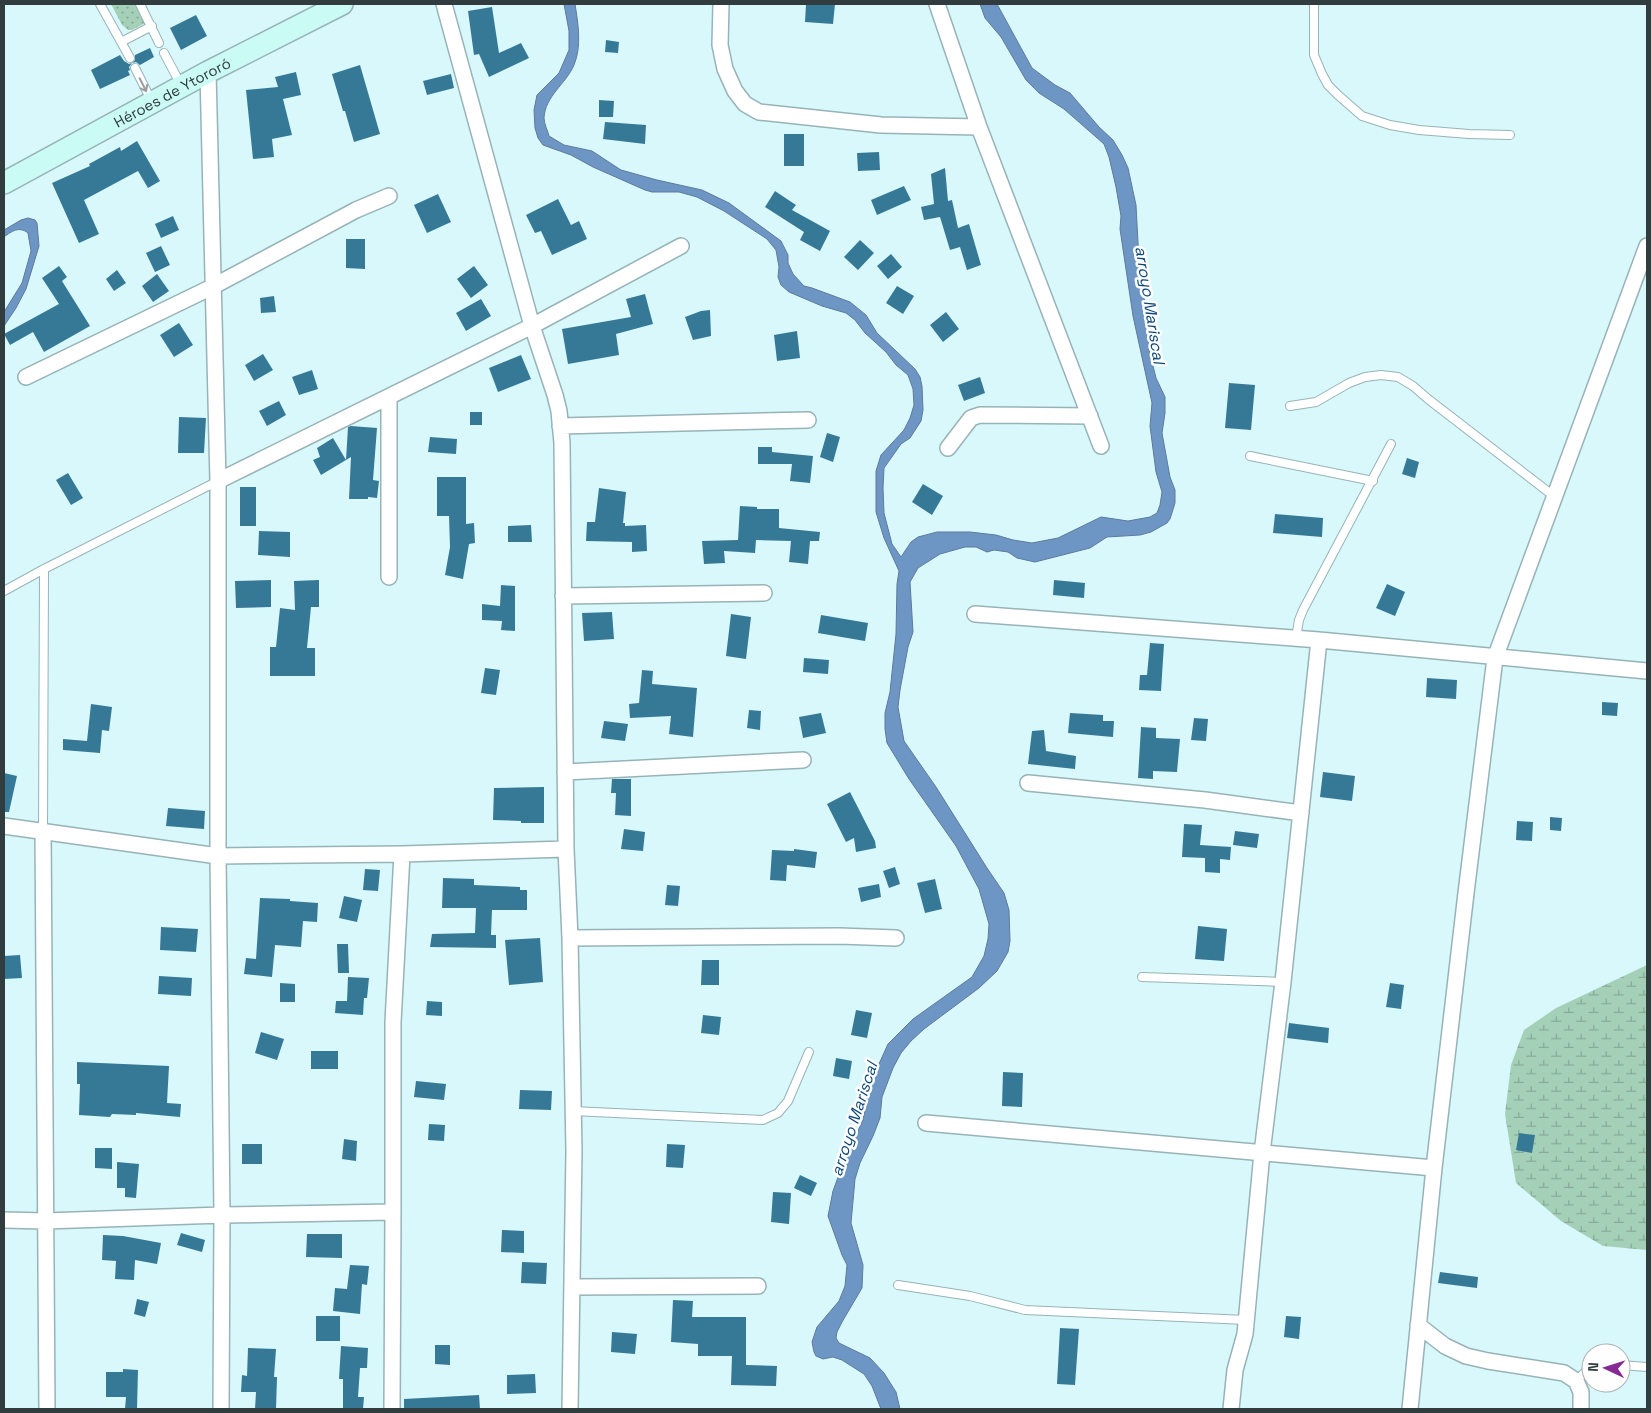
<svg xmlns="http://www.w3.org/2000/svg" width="1651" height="1413" font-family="'Space Grotesk',sans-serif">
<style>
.grass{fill:url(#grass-dots)}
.wetland{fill:url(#wetland-marsh)}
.water{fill:#6e96c4;stroke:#5c7b9c}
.building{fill:#367996}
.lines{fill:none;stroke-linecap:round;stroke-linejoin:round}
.lane-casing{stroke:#97b3b7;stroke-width:10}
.street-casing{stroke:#97b3b7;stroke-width:18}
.secondary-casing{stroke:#97b3b7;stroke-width:24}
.lane{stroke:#fff;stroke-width:8}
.street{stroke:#fff;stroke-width:15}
.secondary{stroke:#cafbf5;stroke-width:21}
.oneway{stroke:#989e9e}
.labels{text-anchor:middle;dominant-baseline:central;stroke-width:5;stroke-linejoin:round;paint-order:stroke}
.street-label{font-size:15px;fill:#313c3e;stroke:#fefefe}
.water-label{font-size:16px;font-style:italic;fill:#08457d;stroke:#fefefe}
</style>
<defs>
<pattern id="grass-dots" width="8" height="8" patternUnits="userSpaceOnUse" patternTransform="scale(1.25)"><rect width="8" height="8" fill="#a5d0b8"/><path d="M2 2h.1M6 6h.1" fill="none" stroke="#87aa97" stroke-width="1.8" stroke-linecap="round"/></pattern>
<pattern id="wetland-marsh" width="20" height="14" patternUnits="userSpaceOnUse" patternTransform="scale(1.25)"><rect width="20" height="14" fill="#a5d0b8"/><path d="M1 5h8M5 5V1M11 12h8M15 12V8" fill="none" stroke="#87aa97"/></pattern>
</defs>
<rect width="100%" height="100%" fill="#d9f8fc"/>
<path class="grass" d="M111 4H143L147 22 132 30H128L122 25Z"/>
<path class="wetland" d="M1647 965V1250L1603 1246 1561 1221 1516 1183 1505 1114 1511 1065 1524 1030 1556 1008Z"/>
<path class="water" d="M564 4H575C578 23 582 46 574 65 566 84 545 96 544 118 544 124 548 131 549 136L564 145 592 151 621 170 657 180 702 190 729 203 781 241 788 255V263L793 274 804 286 812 288 850 302 866 315 877 333 915 369 920 377 922 386 923 410 921 421 910 438 901 444 884 468 883 488 884 513 892 544 901 557 911 542 918 537 937 532H970L996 535 1013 540 1032 543 1058 538 1101 517 1128 521 1150 517 1157 513 1160 505 1162 492 1156 472 1150 426 1152 403 1133 316 1120 229 1121 216 1116 187 1109 157 1104 144 1064 109 1039 93 1026 80 1001 37 985 18 980 4H997L1032 68 1055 85 1070 93 1099 127 1113 140 1122 155 1128 168 1136 205 1140 280 1148 315 1149 350 1156 378 1165 397V413L1162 433 1170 477 1175 490V503L1170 519 1167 523 1151 532 1140 535 1107 537 1090 548 1035 562 1017 558 1008 552 994 550 987 552 976 547H965L940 554 918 568 910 582 913 632 908 647 900 690 898 707 904 741 936 787 987 868 1004 893 1009 910 1010 941 1008 952 997 971 979 988 924 1029 911 1041 901 1053 893 1068 882 1097 880 1118 873 1136 860 1163 855 1179 851 1223 863 1265 862 1288 842 1322 837 1332 836 1338 839 1343 870 1358 884 1373 896 1392 900 1409H881L872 1386 864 1374 842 1360 833 1357 823 1359 816 1356 814 1352 812 1342 817 1327 839 1301 845 1286 847 1265 842 1255 828 1216 833 1191 844 1161 863 1120 869 1086 888 1044 913 1019 972 977 984 956 988 939 989 924 979 889 956 846 909 779 887 743 885 729V713L890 692 896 634 897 584 899 571 884 538 876 512V471L881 455 904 430 910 418 914 405 913 389 908 375 896 365 886 352 865 333 855 320 846 313 822 306 789 292 781 285 778 277 779 267 776 250 767 239 724 211 697 197 679 192H652L645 190 593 167 571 155 543 145 538 138 535 128 534 110 537 95 559 73 569 50V31Z
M28 218 35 220 37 223 39 246 26 289 16 308 4 326V312L22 283 31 251 28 233C19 226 12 231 4 237V230L21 220Z"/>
<path class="building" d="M806 4H835L833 24 805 22Z
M492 7 499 53 521 43 529 58 489 77 479 54 474 55 468 11Z
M196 15 207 36 181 50 170 28Z
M606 40 619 42 618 53 605 52Z
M150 48 154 57 140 65 136 62 132 63 129 67 130 70 128 71 130 75 100 89 91 70 120 55 124 61 129 64 132 63 135 60V55Z
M360 65 380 134 354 142 345 111H343L332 74Z
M296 72 301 95 283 99 292 135 272 139 274 157 253 159 246 90 278 87 275 77Z
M451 74 454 88 427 95 423 81Z
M599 100 614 101 613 117H599Z
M605 122 646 125 645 144 603 139Z
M784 134H804V166H784Z
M137 141 160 181 148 188 138 171 84 200 99 234 79 243 52 183 90 166 89 164 120 147 121 151Z
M879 152 880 170 858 171 857 153Z
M945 168 948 201 952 200 958 228 969 224 981 265 967 270 960 247 950 250 940 217 924 220 921 207 934 204 931 174Z
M904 186 911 200 877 215 871 200Z
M775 191 796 205 792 210 830 231 820 251 800 240 804 232 765 207Z
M438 194 451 222 427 233 414 205Z
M558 199 571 225 579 221 587 239 552 255 541 231 535 233 526 215Z
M173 216 179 230 161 238 155 224Z
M346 239H365V269L346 268Z
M860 240 874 253 858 270 844 257Z
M161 246 170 265 155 272 146 253Z
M891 254 902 267 888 279 877 266Z
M59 266 67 277 62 281 90 326 44 352 33 332 10 345 4 334 59 304 42 278Z
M474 266 488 285 471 298 457 279Z
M117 270 126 283 114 291 106 279Z
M157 274 169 291 153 302 142 286Z
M897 286 914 296 903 314 886 303Z
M645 294 653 324 616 334 619 355 568 364 562 329 631 317 626 299Z
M274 296 276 312 261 313 260 298Z
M481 299 491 316 466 331 456 313Z
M710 310 711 336 693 340 685 317 701 311Z
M946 312 959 329 943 342 930 325Z
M179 323 193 345 174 357 160 335Z
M797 331 800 358 777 361 774 335Z
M263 354 273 370 254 381 245 365Z
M521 355 531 379 498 392 489 368Z
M312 370 318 389 299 395 292 377Z
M980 377 985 393 964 401 958 385Z
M1229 383 1255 385 1251 430 1225 428Z
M279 401 286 415 267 426 259 411Z
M470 412H482V425H470Z
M179 417 206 418 204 453H178Z
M351 426 377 428 373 480 379 481 377 498 368 497V499H349L351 457 346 460 348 427Z
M827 433 840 437 833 462 820 457Z
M430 437 457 439 456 454 428 452Z
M333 438 346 460 321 475 313 460 320 457 317 448Z
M758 447H772V452L813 456 810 483 790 481 792 464H758Z
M1407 458 1419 462 1415 478 1402 474Z
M68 473 83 498 71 505 56 480Z
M437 477H466V524L474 523 475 543 469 544 463 579 445 575 450 547 449 516H437Z
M923 484 943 496 932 515 912 502Z
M240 487H256V526H240Z
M599 488 626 492 623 523H625V526L646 525 647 551 632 552V542L586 541 587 522H595Z
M740 506 757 507V509H779V528L820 532 819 541H810L808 564 789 562 791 541 756 540 755 553 724 551 725 563 704 564 702 541 738 540Z
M1275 514 1323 518 1322 537 1273 533Z
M531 525 532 542H508V526Z
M259 531 290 532V557L258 555Z
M271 580V607L236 608 235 581Z
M319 580V607H311L307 648H315V676H270V647H276L280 608 295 610 294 581Z
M1054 580 1085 583 1084 598 1053 595Z
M1387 584 1405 592 1395 616 1376 608Z
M501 585 515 586V631L501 630 502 621 482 620V604L500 606Z
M612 612 614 639 584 641 582 613Z
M731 614 751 617 746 659 726 656Z
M821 615 868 623 865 641 818 633Z
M1150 643 1164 644 1161 691 1139 690 1140 675H1147Z
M804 658 829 660 828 674 803 672Z
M485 668 500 670 496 695 481 693Z
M642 670 653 671 652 684 697 688 693 737 669 734 671 716 630 718 629 704 639 703Z
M1427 678 1457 680 1456 699 1426 697Z
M1602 702 1618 703 1617 716 1602 715Z
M91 704 112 707 109 731 102 730 100 753 63 750V739L87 741Z
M749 710 761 711 760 730 747 728Z
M821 713 826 733 803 738 799 717Z
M1070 713 1103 715V721H1114L1113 737 1068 733Z
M1194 718 1208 719 1206 741 1191 740Z
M604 721 628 724 625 741 601 738Z
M1141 727 1156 728V738L1180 739 1177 772 1153 771V779L1138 778Z
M1044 730 1046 751 1076 756 1075 769 1028 764 1032 731Z
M1323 772 1355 776 1352 801 1320 797Z
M4 773 17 776 9 812H4Z
M612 779H631V816L615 815 616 793H611Z
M544 787V823H521V821L493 820 494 788Z
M850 792 875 841 876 848 856 852 854 838 846 842 827 804Z
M168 808 205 811 204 829 166 826Z
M1550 817 1562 818 1561 831 1550 830Z
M1517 821 1533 822 1532 841 1516 840Z
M1184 824 1202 825 1200 845 1231 847 1230 860 1220 859V873L1205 872V858L1182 857Z
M624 829 645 832 643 851 621 849Z
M1235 831 1259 834 1257 848 1233 845Z
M794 849 817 852 815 868 787 865 786 881 770 880 772 850 794 851Z
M895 867 900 884 889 888 883 871Z
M365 869 380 870 378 891 363 890Z
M443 878 474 879V885L520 887V890H527V910H492L491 935H496V948L430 947 432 934 475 933 476 908H442Z
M935 879 942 909 925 913 917 883Z
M879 884 881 897 861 902 858 888Z
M667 885 680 886 678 906 665 905Z
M344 896 362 900 357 922 339 918Z
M260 898 290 899V901L318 903 317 922 303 921 301 947 275 945 272 977 244 974 246 958 256 959Z
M1198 926 1227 929 1224 961 1195 959Z
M161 927 198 929 196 952 160 950Z
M540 938 543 982 509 985 505 940Z
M337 944H348L349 973H338Z
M20 955 22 978 4 979V956Z
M702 960H719V985H701Z
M159 976 192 978 191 996 158 994Z
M348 977 369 978 367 998H364L363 1015 335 1013 336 1001H347Z
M280 983 295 984V1002H280Z
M1390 983 1404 985 1401 1009 1386 1007Z
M427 1001 442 1002V1016L426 1015Z
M856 1010 872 1013 867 1038 851 1035Z
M703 1015 721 1017 719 1035 701 1033Z
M1289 1023 1329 1028 1328 1043 1287 1038Z
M261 1032 284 1039 277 1060 255 1053Z
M311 1051H338V1069H311Z
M836 1058 852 1061 849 1079 833 1076Z
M77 1062 169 1066 167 1103 181 1104 180 1117 136 1113V1115L112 1114 110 1117 79 1115 80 1084H77Z
M1003 1072 1023 1073 1022 1107 1002 1106Z
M416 1081 446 1084 444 1100 414 1097Z
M520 1090 552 1091 551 1110 519 1109Z
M429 1124 445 1125 444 1141 428 1140Z
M1519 1133 1535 1135 1532 1153 1516 1150Z
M344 1139 357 1141 356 1161 342 1159Z
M242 1144H262V1164H242Z
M667 1144 685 1145 683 1168 666 1167Z
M95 1148H112V1169L95 1168Z
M117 1162 139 1164 136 1198 125 1197V1188H117Z
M800 1175 817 1183 811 1196 794 1188Z
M773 1192 791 1193 789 1224 771 1222Z
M502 1230 524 1231V1253L501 1252Z
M181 1233 205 1240 202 1252 177 1245Z
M307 1234H342V1258L306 1257Z
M103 1235 123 1236 161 1243 157 1264 135 1260 134 1280 115 1279 116 1261 102 1260Z
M522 1262 547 1263 546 1284 521 1283Z
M350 1265 369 1266 367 1285 362 1284 360 1314 333 1311 335 1288 347 1289Z
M1440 1272 1478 1277 1477 1288 1438 1283Z
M137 1299 149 1302 145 1317 134 1314Z
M673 1300 693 1301 692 1317H746V1365L777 1366 776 1386 731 1385 732 1356H698V1344L671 1342Z
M316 1316H340V1341H316Z
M1286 1316 1301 1317 1299 1339 1284 1337Z
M1060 1328 1079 1329 1075 1385 1057 1384Z
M612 1332 637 1334 635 1354 611 1352Z
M435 1345H450V1365L435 1364Z
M341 1346 368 1348 367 1368H360L358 1397H364L363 1409H343V1379H339Z
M248 1348 276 1349 274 1377H277L276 1409H255L256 1392H241L242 1375 247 1376Z
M123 1369 138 1370 137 1409H125L126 1397H106V1372H123Z
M535 1374 536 1393 507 1394V1375Z
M479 1395 480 1409H404V1399Z"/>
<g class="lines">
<g class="lane-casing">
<path id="lane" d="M100 4 130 58
M140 4 159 43
M1314 4V55L1322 74 1328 85 1338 95 1362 116 1390 125 1419 130 1469 134 1510 135
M121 42 152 26
M164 53 181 85
M135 68 152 102
M1290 406 1316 402 1349 383 1365 377 1381 375 1398 377 1413 386 1428 399 1555 497
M1250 456 1373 481
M4 591 44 569 218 481
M1296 638 1299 620 1303 610 1391 444
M43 831 44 569
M1142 977 1283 982
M573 1111 763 1120 778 1113 788 1101 809 1052
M898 1285 970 1296 1025 1310 1246 1320
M1621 1365 1647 1367
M1576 1381 1591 1366"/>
</g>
<g class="street-casing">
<path id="street" d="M444 4 532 326 555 395 559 411 562 443 566 849 570 938 574 1151 570 1409
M721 4 720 45 725 69 735 91 745 104 759 112 881 125 979 127
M937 4 979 127 1101 446
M208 72 218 481V856L222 1215 221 1409
M26 377 212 287 356 210 389 196
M560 426 808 420
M948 448 971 418 980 415 1090 416
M218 481 532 326 681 246
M389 577V397
M563 596 764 593
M975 614 1319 640 1647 671
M565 772 803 760
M1028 783 1205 800 1301 813
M4 826 218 856 402 854 566 849
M43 831 47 1409
M570 938 839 936 896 938
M926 1123 1434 1168
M393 1212V1022L402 854
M4 1220 45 1221 222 1215 393 1212 392 1409
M573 1287 758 1286
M1418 1325 1445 1346 1466 1356 1488 1361 1564 1373 1576 1381 1581 1392V1409
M1231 1409 1235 1370 1245 1334 1262 1153 1283 982 1319 640
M1410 1409 1434 1168 1466 893 1495 658 1647 246"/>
</g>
<g class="secondary-casing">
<g id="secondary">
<path id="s1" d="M4 183 208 72 342 4"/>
</g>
</g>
<use href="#lane" class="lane"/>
<use href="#street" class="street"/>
<use href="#secondary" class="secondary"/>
</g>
<defs><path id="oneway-shaft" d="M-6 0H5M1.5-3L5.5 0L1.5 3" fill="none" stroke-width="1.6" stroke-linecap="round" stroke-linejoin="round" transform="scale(1.25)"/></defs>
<use class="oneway" href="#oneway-shaft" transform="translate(143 85) rotate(63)"/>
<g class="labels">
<g class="street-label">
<text stroke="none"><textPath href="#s1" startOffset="191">Héroes de Ytororó</textPath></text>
</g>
<g class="water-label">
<text transform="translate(1150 305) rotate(81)">arroyo Mariscal</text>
<text transform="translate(854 1119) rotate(-72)">arroyo Mariscal</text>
</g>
</g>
<rect width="1651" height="1413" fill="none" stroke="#313c3e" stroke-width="10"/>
<g transform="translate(1606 1368) rotate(274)"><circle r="24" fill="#fefefe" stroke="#acb0b1"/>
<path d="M0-4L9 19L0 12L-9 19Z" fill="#852994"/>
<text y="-8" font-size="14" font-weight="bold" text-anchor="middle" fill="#313c3e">N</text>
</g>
</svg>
